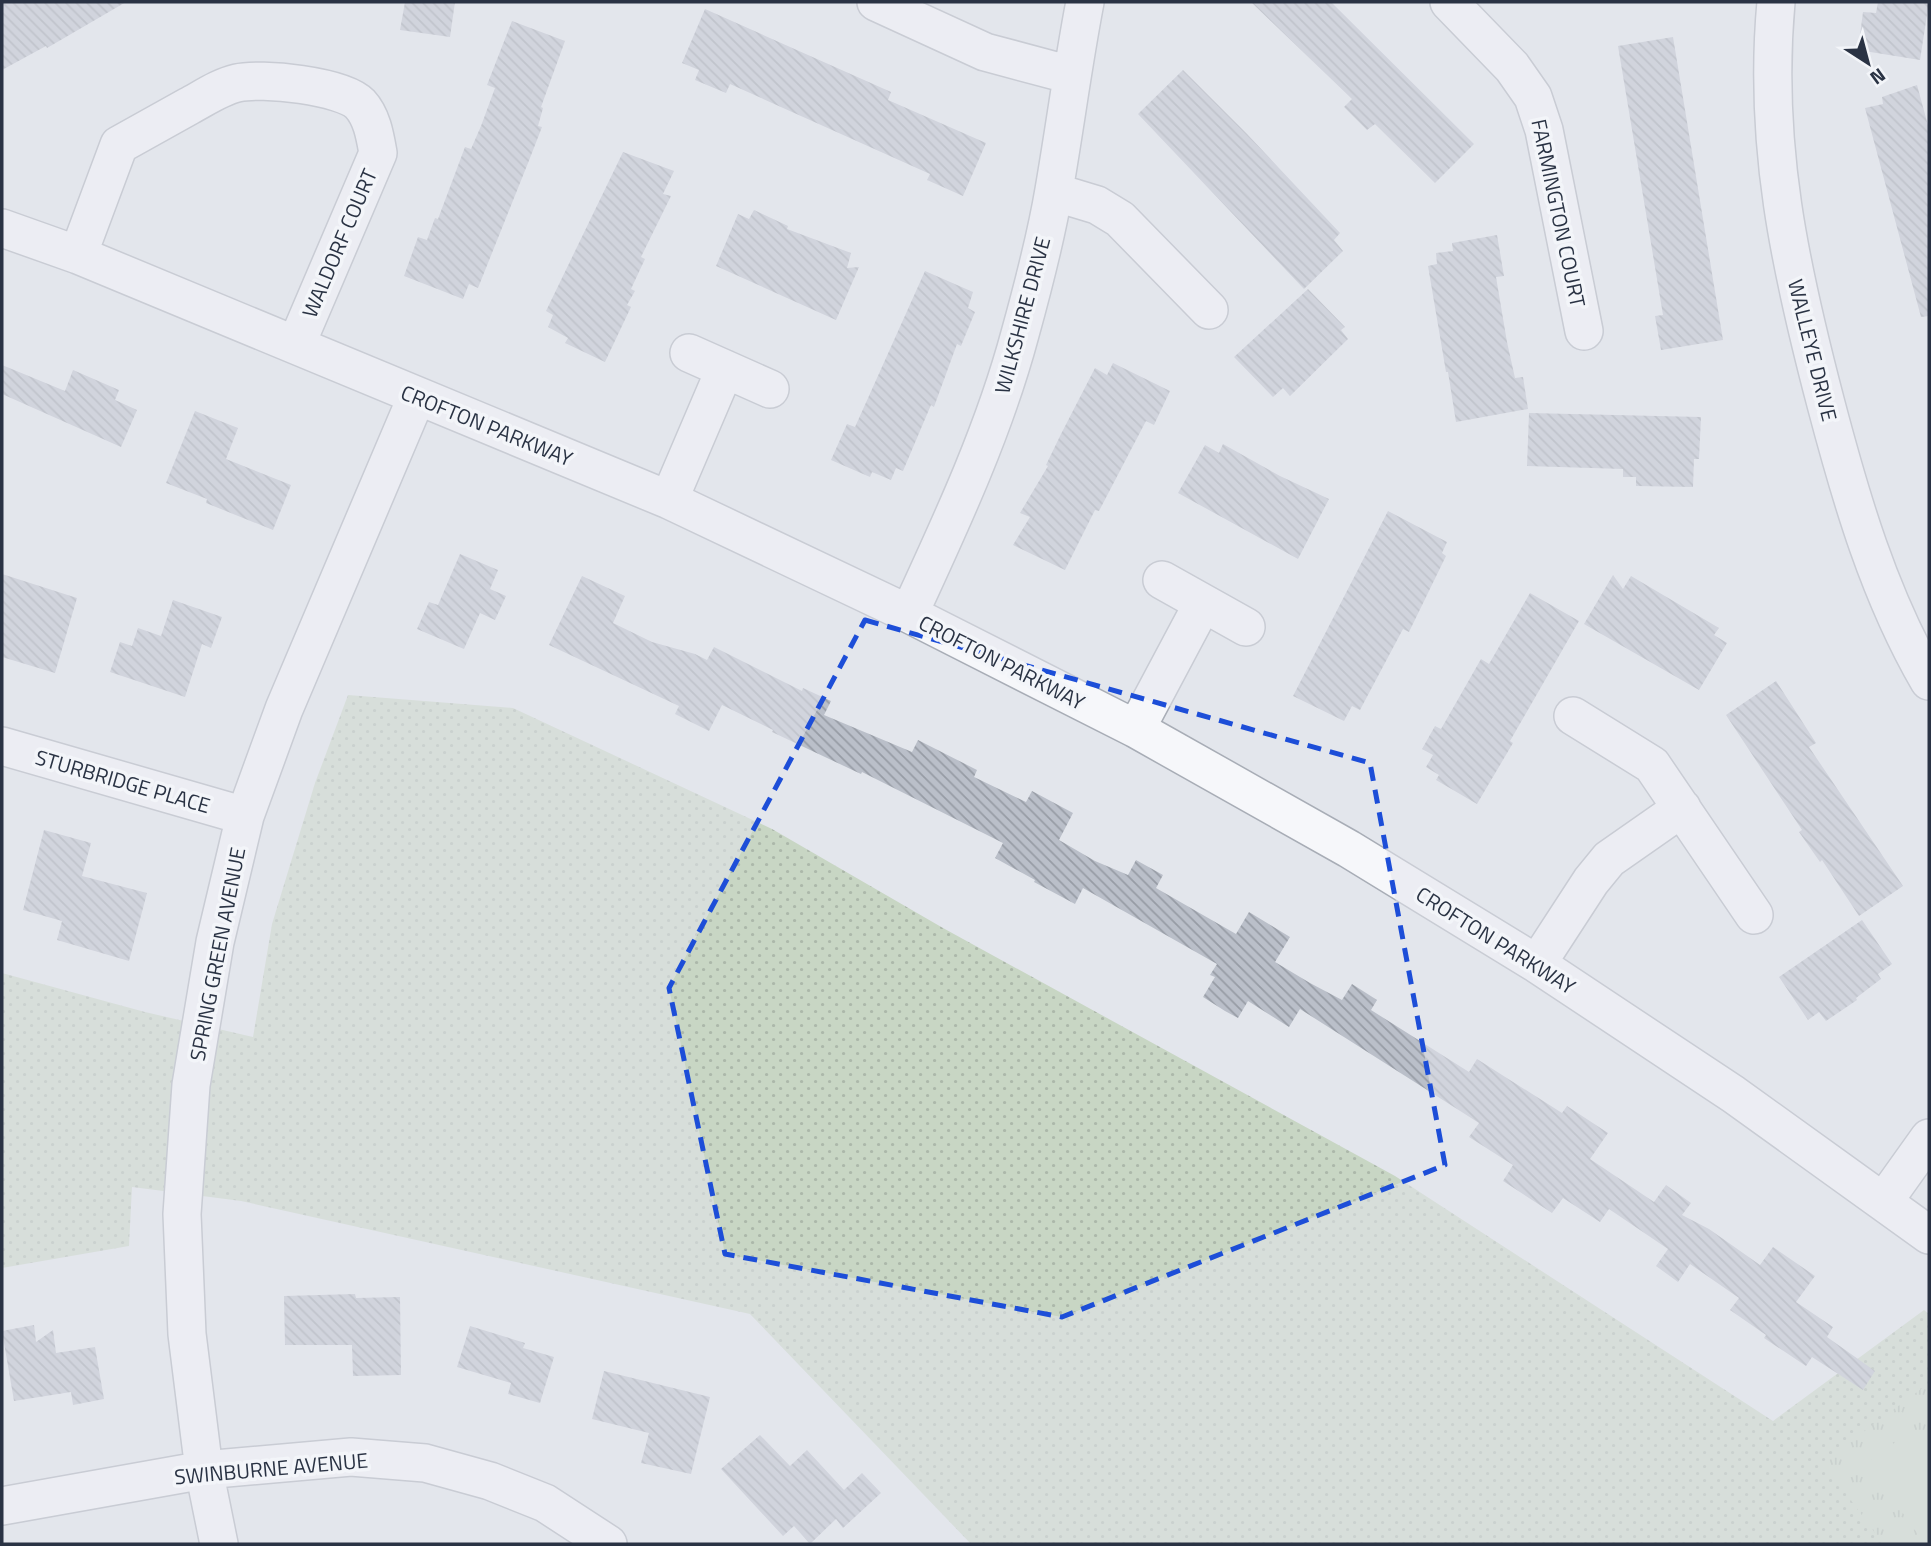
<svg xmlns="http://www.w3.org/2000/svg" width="1931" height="1546" font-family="'Titillium Web',sans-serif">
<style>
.grass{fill:url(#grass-dots)}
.park{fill:url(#park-tufts)}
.pitch{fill:#c8d6c4}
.building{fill:url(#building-back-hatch)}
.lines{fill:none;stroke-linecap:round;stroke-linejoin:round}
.minor-casing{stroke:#a8adb6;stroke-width:40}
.minor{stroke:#f6f7fa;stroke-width:37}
.marked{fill:none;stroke:#1d4ed8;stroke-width:5;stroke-dasharray:14 9;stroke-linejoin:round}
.labels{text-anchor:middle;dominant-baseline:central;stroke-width:7;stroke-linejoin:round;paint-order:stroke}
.street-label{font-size:21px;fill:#2a3344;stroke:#f3f5f9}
</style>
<defs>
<pattern id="grass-dots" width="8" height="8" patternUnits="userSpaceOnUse" patternTransform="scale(1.75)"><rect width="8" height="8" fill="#c8d6c4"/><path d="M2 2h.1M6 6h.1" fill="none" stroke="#acb8aa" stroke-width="1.8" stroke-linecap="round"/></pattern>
<pattern id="park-tufts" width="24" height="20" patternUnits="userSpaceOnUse" patternTransform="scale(1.75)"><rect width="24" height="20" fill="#c8d6c4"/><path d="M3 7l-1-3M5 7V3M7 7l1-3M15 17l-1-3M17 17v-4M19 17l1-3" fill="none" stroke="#acb8aa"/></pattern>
<pattern id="building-back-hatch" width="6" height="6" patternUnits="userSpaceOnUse" patternTransform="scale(1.75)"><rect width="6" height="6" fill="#babfc9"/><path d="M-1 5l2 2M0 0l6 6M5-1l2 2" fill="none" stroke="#979ca5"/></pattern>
</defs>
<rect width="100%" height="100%" fill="#e3e6ec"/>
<path class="grass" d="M348 695 513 708 772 829 943 928 1395 1176 1773 1421 1924 1310 1929 1314V1544H971L750 1314 241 1201 132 1187 129 1246 2 1268V973L145 1012 253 1037 272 924 315 783Z"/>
<path class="park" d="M1929 1383V1544H1883L1823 1462Z"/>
<path class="pitch" d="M1912 1430 1929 1454V1544H1925L1867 1463Z"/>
<path class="building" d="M2 2H126L47 48 46 46 2 70Z
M405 2H455L450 37 400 30Z
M1251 2H1331L1474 144 1435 183 1375 124 1367 130 1344 107 1352 99Z
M1878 2H1929L1920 60 1858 50 1863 12 1876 13Z
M705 9 891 92 888 100 986 143 963 196 927 180 930 174 730 84 726 93 695 80 699 70 682 63Z
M512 21 565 41 541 107 543 108 538 126 542 127 530 158 478 288 469 284 463 299 404 276 418 237 427 240 435 218 438 219 465 147 471 149 481 126 495 88 487 85Z
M1673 37 1723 340 1661 350 1655 316 1663 315 1618 46Z
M1183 70 1247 134 1340 233 1334 240 1343 251 1304 289 1138 114Z
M1917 85 1929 129V316L1921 317 1865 108 1883 104 1882 97Z
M623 152 674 171 663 194 671 196 641 257 645 259 631 289 635 291 627 305 631 307 605 362 565 343 568 338 548 327 553 315 546 311Z
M754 210 788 226 787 229 851 253 847 268 859 267 836 320 716 266 738 214 749 219Z
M1497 235 1504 276 1496 277 1507 342 1515 378 1523 377 1528 409 1456 422 1448 372H1446L1428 266 1437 264 1436 253 1453 251 1452 243Z
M925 271 973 292 968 308 975 312 961 346 957 344 934 407 931 405 903 471 896 468 891 480 872 472 870 477 831 460 847 424 855 427Z
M1308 289 1345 327 1341 330 1348 339 1290 396 1283 388 1273 397 1234 357Z
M1113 363 1170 391 1154 425 1146 421 1099 511 1095 510 1065 570 1013 545 1030 517 1020 513 1048 466 1046 465 1061 434 1095 368 1107 375Z
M2 365 65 391 73 370 119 390 115 400 137 410 121 447 2 394Z
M195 411 238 428 226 459 291 485 273 530 206 503 207 499 166 483Z
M1529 413 1701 417 1699 459H1694L1693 487 1636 486V477H1623V469L1527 466Z
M1223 444 1280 476 1329 499 1298 559 1178 493 1205 445 1219 453Z
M1388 511 1447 542 1442 553 1446 556 1409 632 1403 629 1360 710 1352 706 1344 721 1293 696Z
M460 554 498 570 490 589 506 596 495 620 480 613 464 649 417 629 429 602 438 605Z
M2 574 77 598 55 673 2 657Z
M1613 575 1623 589 1631 576 1719 628 1714 635 1727 643 1699 690 1584 624Z
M582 576 625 596 613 623 652 642 695 654 707 660 714 647 802 691 803 688 831 701 824 715 912 752 918 740 977 770 974 777 1026 802 1032 791 1073 813 1059 840 1095 861 1128 875 1136 860 1163 875 1156 888 1236 934 1249 912 1290 937 1275 962 1310 983 1342 1000 1352 984 1377 1000 1371 1010 1469 1072 1477 1059 1562 1113 1567 1106 1608 1133 1590 1159 1654 1202 1666 1185 1691 1203 1682 1215 1709 1229 1760 1265 1773 1247 1815 1276 1796 1302 1833 1327 1827 1337 1875 1371 1863 1390 1812 1357 1806 1366 1764 1338 1766 1335 1730 1310 1739 1298 1690 1264 1678 1282 1656 1266 1668 1249 1609 1209 1600 1222 1563 1198 1552 1213 1503 1181 1513 1165 1469 1137 1479 1123 1300 1009 1289 1027 1248 1001 1238 1018 1225 1011 1203 997 1215 977 1210 975 1217 964 1083 888 1075 904 1034 882 1035 880 995 858 1003 843 862 772 861 774 772 732 773 730 722 705 709 731 675 714 679 706 549 645Z
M1530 593 1579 621 1510 741 1513 743 1477 804 1436 780 1439 775 1426 767 1433 755 1422 749 1435 726 1441 729 1481 659 1489 664Z
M173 600 222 617 211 648 202 644 185 697 110 672 120 642 132 646 138 628 161 636Z
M1776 681 1816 743 1809 747 1903 886 1859 916 1822 860 1820 862 1799 832 1802 830 1726 715Z
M44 830 91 843 82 876 147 893 129 961 57 940 62 921 23 910Z
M1862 920 1892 964 1878 974 1881 979 1856 998 1857 1000 1826 1021 1819 1012 1808 1020 1779 977Z
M355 1294 356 1298 400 1297 401 1375 353 1376 352 1345H285L284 1296Z
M34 1325 36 1342 53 1330 56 1353 95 1347 104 1399 73 1405 71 1392 14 1401 2 1331Z
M470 1326 525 1343 523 1348 554 1357 540 1403 508 1394 511 1383 457 1367Z
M604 1371 710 1397 691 1474 641 1463 649 1433 592 1419Z
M760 1435 790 1466 807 1450 844 1490 862 1473 881 1493 843 1528 836 1519 810 1544 794 1526 783 1536 721 1469Z"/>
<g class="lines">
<g class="minor-casing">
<path id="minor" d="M876 2 985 52 1071 75
M1449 2 1512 67 1533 97 1544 130 1584 331
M1776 2C1763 144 1790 267 1826 404 1851 499 1879 595 1929 681
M1054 192 1097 205 1120 219 1209 310
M2 228 78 255 669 500 909 614 1136 729 1349 849 1537 964 1733 1094 1929 1235
M78 255 119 145C142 132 166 119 189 106 204 98 220 87 237 83 261 77 343 86 360 104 372 117 375 136 378 153L296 345
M689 353 770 389
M669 500 725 369
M1162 580 1246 627
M909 614C951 523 994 431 1020 334 1033 287 1046 238 1054 190 1065 127 1073 64 1085 2
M1573 716 1652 765 1754 915
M1136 729 1203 603
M2 746 245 816
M1537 964 1591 881 1609 859 1682 808
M1884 1201 1929 1138
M2 1506 204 1470 351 1457 425 1463 490 1481 545 1503 608 1544
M219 1544 204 1470 187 1334 182 1214 191 1085 215 942 245 816 284 709 417 396"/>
</g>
<use href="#minor" class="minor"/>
</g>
<path d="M0 0H1931V1546H0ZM865 620 1370 763 1445 1165 1062 1317 725 1254 669 988Z" fill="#e3e6ec" fill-opacity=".55" fill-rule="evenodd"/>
<path class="marked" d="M865 620 1370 763 1445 1165 1062 1317 725 1254 669 988Z"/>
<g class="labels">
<g class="street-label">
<text transform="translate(1559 213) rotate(78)">FARMINGTON COURT</text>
<text transform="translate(339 243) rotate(-67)">WALDORF COURT</text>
<text transform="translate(1022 315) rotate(-75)">WILKSHIRE DRIVE</text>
<text transform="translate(1813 350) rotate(76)">WALLEYE DRIVE</text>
<text transform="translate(487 425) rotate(22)">CROFTON PARKWAY</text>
<text transform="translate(1002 662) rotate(27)">CROFTON PARKWAY</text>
<text transform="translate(123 781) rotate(16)">STURBRIDGE PLACE</text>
<text transform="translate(1496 940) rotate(32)">CROFTON PARKWAY</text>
<text transform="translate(217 954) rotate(-79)">SPRING GREEN AVENUE</text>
<text transform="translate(271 1468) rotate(-5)">SWINBURNE AVENUE</text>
</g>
</g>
<rect width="1931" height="1546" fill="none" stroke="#2a3344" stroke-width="7"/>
<g transform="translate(1868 63) rotate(144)" stroke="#f3f5f9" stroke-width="5" paint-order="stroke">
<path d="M0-5L12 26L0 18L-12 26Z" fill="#2a3344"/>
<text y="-10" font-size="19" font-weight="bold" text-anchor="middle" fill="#2a3344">N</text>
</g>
</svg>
